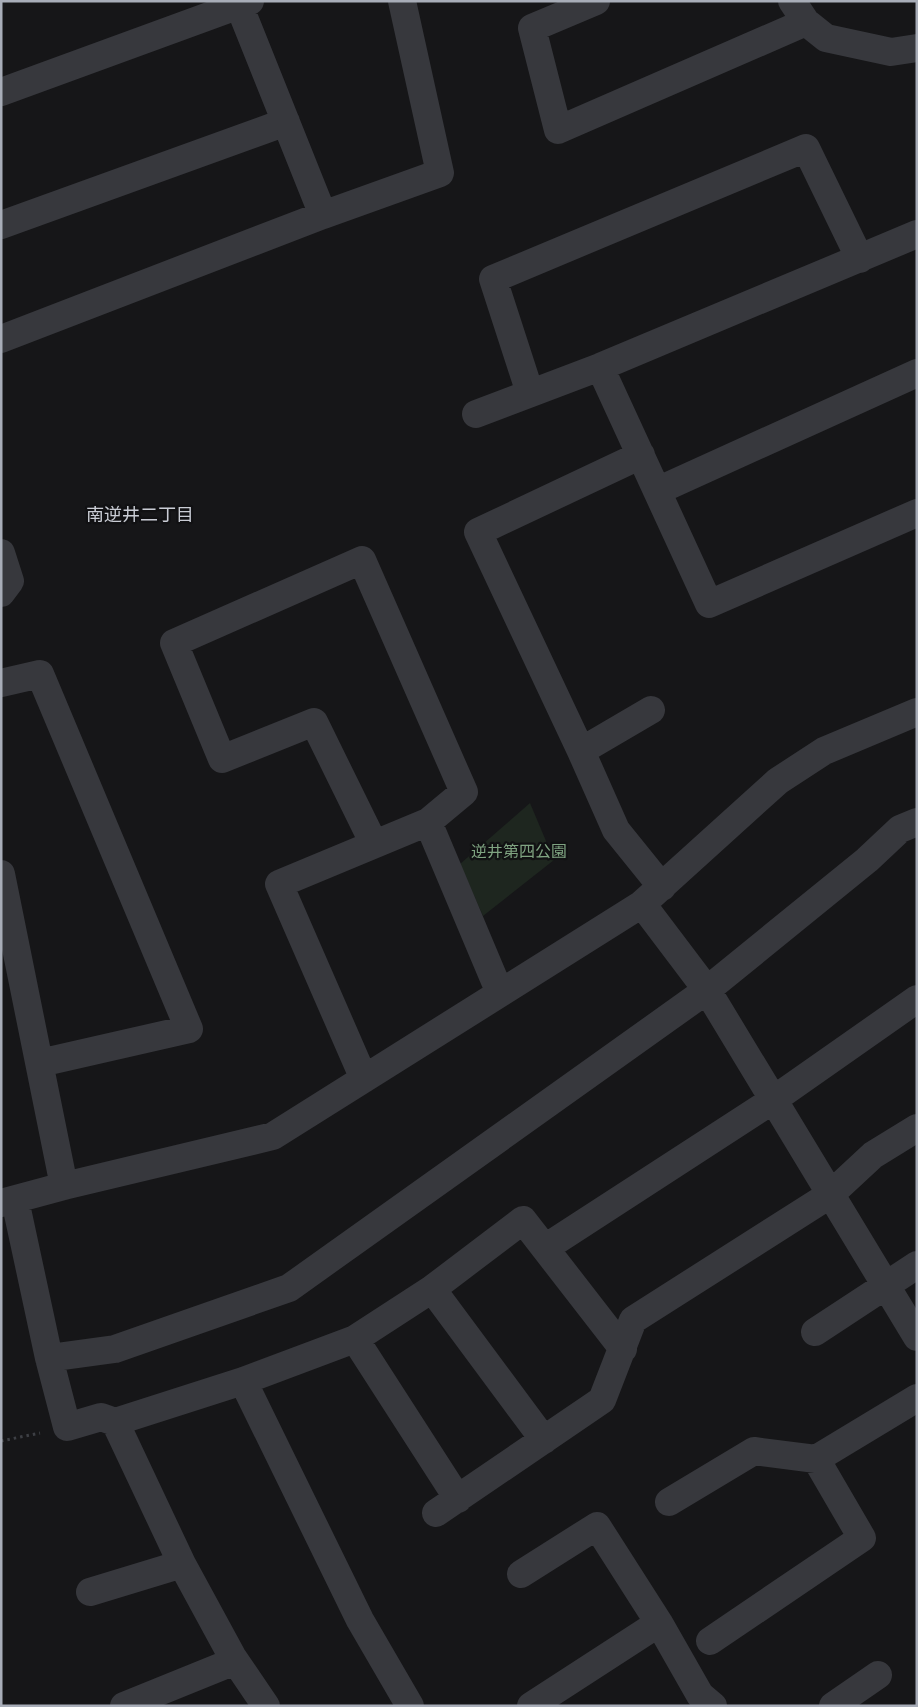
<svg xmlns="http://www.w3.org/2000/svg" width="918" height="1707" font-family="'Work Sans','Noto Sans JP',sans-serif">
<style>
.green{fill:#1e261f}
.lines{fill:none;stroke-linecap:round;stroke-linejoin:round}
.path{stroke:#3d3f44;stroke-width:3;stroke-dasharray:2.5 4;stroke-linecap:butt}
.minor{stroke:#37383d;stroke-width:28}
.labels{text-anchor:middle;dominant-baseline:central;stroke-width:4.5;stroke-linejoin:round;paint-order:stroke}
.park-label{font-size:16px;fill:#7fa381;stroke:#111113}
.neighbourhood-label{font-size:18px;fill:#c9ccd4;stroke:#111113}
</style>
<rect width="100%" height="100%" fill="#161618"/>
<path class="green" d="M530 803 554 860 483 916 460 864Z"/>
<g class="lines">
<path class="path" d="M1 1441 40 1433"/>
<path class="minor" d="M596 1 532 28 558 130 806 22
M792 1 806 22 826 38 891 52 917 48
M239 5 323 215 440 173 402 1
M1 92 250 1
M1 225 286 122
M1 339 323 215
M600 367 709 604 917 513
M530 393 493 279 806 148 860 259
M476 414 600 367 917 234
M641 455 478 532 581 751 616 830 662 887
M657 491 917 373
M1 553 10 581 1 593
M1 683 40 674 189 1029 40 1063
M581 751 651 710
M374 844 314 722 222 759 174 643 362 560 464 792 428 822
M1 874 64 1186
M642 904 707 990 917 1337
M364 1079 279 884 428 822 500 993
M15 1200 49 1358 67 1427 101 1417 115 1422 243 1381 355 1339 432 1289 523 1220 623 1349
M1 1203 64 1186 273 1136 642 904 778 781 824 751 917 712
M545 1248 773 1100 917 999
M432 1289 544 1440
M815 1332 917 1265
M355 1339 458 1499
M49 1358 115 1349 289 1288 707 990 867 860 900 829 917 822
M243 1381 360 1620 410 1706
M115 1422 182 1564 232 1656 266 1706
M669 1502 754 1451 816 1459
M436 1513 602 1400 633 1320 831 1194 873 1155 917 1128
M521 1574 597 1526 659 1623 700 1695 713 1706
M90 1592 182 1564
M710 1641 862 1538 816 1459 917 1398
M124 1706 235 1661
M531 1706 659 1623
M833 1706 878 1675"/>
</g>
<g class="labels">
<g class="park-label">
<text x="519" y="851">逆井第四公園</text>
</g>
<g class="neighbourhood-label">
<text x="140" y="514">南逆井二丁目</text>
</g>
</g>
<rect width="918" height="1707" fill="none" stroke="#a8adb8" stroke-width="5"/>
</svg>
